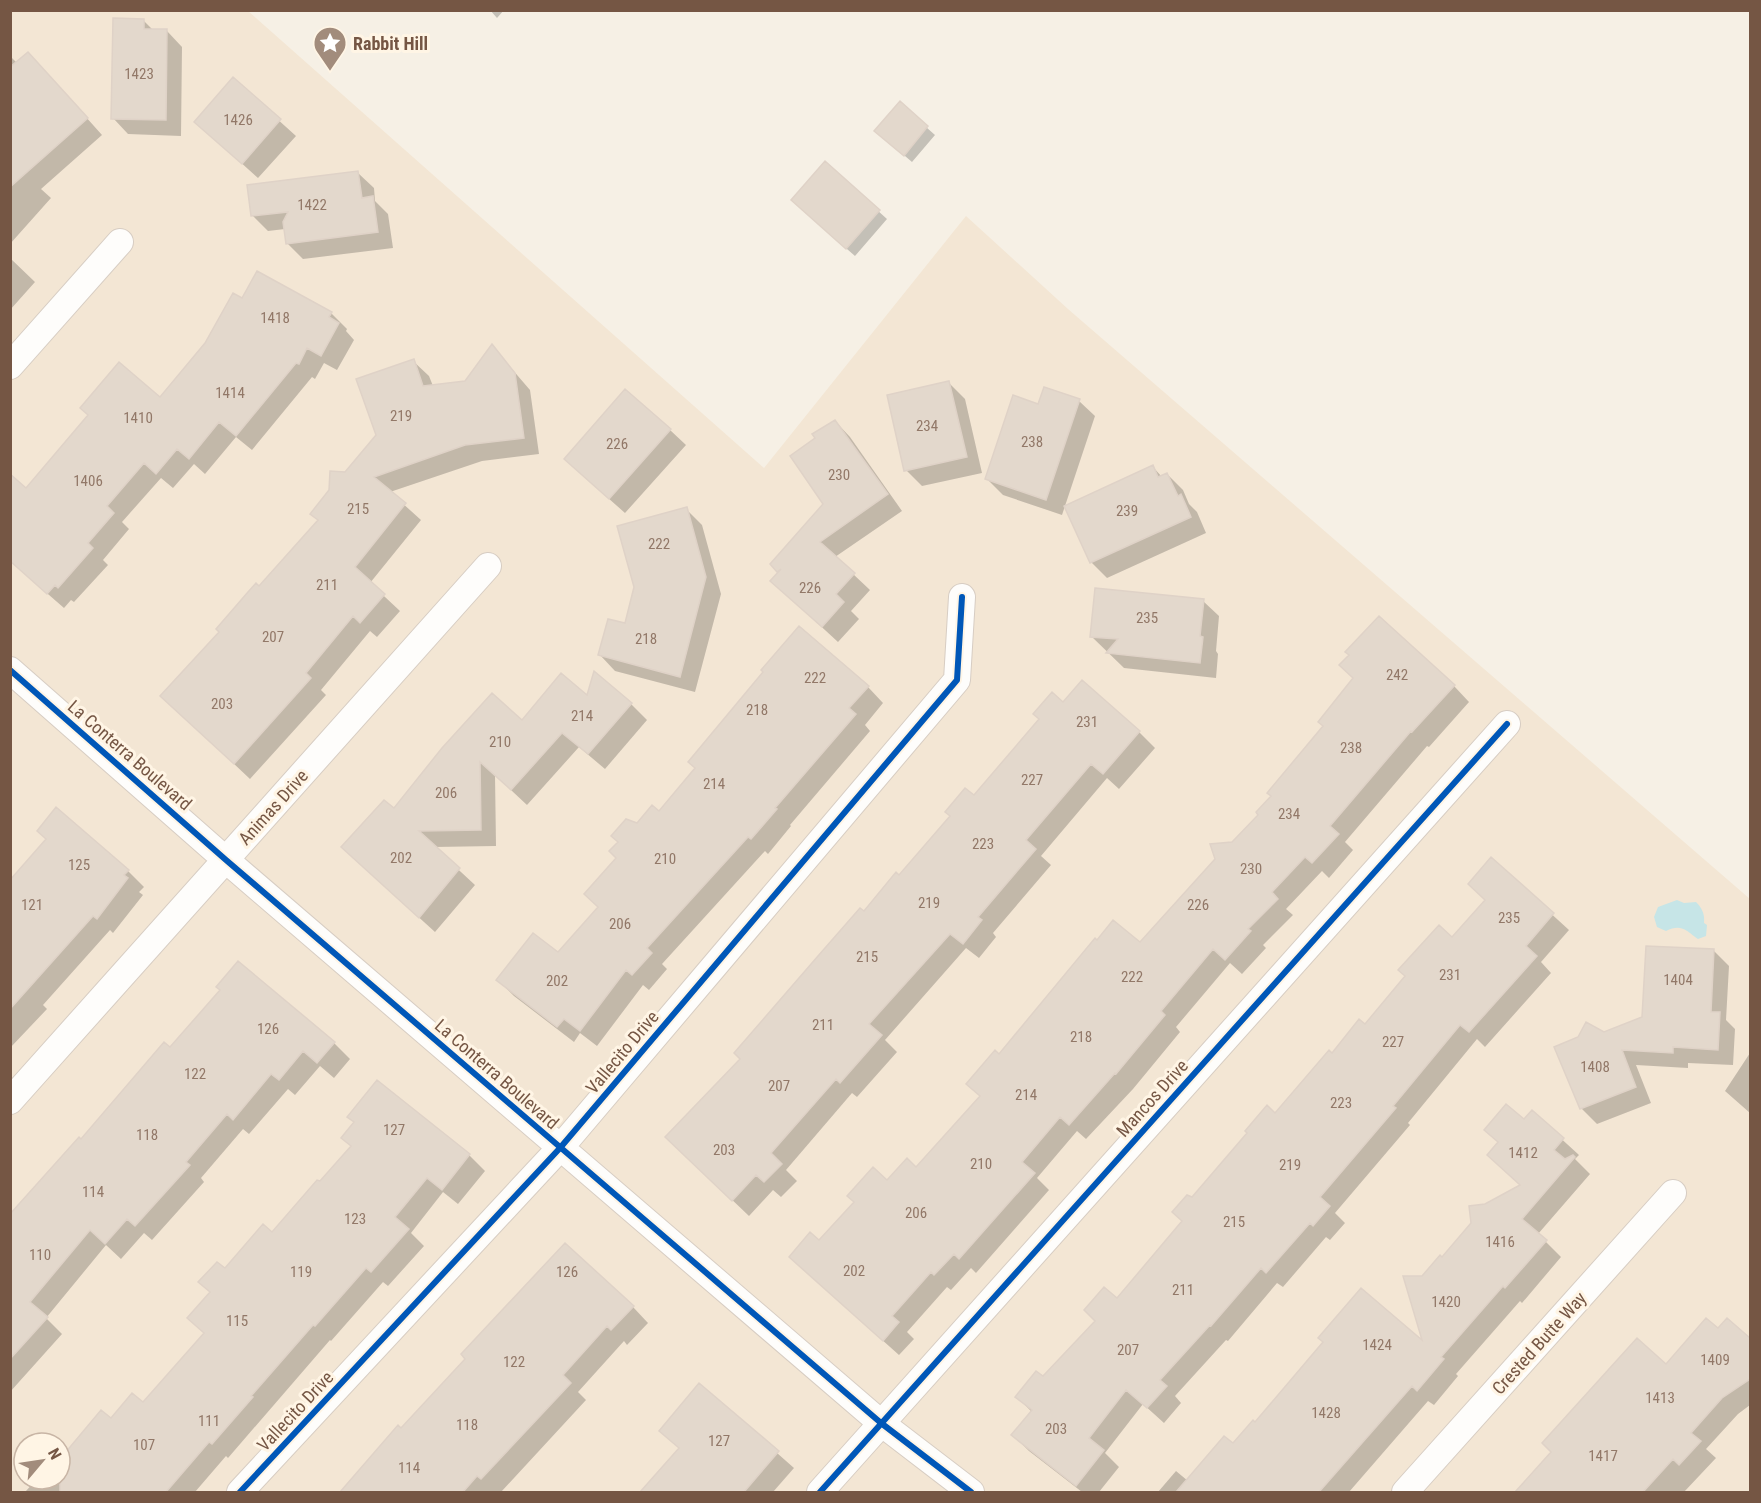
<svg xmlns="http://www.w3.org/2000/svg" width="1761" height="1503" font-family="'Roboto Condensed',sans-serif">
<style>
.residential{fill:#f3e6d4;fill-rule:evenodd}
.water{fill:#c6e5e7}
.shadow{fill:#0003}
.building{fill:#e3d8cc;stroke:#dfd2c7;stroke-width:1.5}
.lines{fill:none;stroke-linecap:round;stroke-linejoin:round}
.minor-casing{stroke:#d7cdc3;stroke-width:28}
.minor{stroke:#fefdfb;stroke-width:26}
.cycleway-casing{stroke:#fff5e5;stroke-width:10}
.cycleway{stroke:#0057b8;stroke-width:6}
.labels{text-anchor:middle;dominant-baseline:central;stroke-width:6;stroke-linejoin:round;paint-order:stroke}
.number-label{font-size:15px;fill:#927868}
.poi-label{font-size:18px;font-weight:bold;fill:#755644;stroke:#fff5e5;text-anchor:start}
.street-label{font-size:18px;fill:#755644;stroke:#fff5e5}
</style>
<rect width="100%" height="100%" fill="#f6f0e5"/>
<path class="residential" d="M10 11H248L764 468 966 216 1068 309 1750 899V1492H11ZM24 1443H60V1479H24Z"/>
<path class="water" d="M1677 900 1684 903 1696 902C1702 908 1705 914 1704 923L1707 925 1706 936 1698 939C1687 931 1681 923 1666 931L1657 927 1654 917 1658 907Z"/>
<path class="shadow" d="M490 10H504L497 18Z
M143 20 154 31H167L182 47 181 136 128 134 113 118Z
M12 58 17 63 43 69 102 135 41 189 51 198 10 244V60Z
M233 79 296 136 258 178 196 122Z
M900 104 935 135 912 162 884 138Z
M825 163 887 219 855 256 800 208Z
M358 173 374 188 375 201 388 214 393 248 303 259 287 243 285 229 268 231 252 215Z
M10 258 35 282 10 310Z
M243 300 331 313 347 329 346 331 354 340 337 370 324 363 315 379 312 377 252 450 236 437 205 474 194 464 173 488 161 478 122 522 129 529 103 560 108 565 74 602 71 600 64 608 10 561 26 490 160 399Z
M492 346 530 390 539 454 482 461 390 492 421 520 370 583 400 611 377 637 370 631 321 690 326 695 250 779 178 711 259 588 319 521 346 473 377 435 413 361 429 376 433 386 465 382Z
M949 383 965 399 982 473 922 486 906 470Z
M1079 401 1095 416 1062 515 1003 495 987 479 1039 406Z
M835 421 850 437 902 511 835 557 870 590 851 611 859 619 838 642 788 596 780 572 772 564 825 504 817 439Z
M670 430 686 445 625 513 581 474Z
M1153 467 1162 477 1167 474 1183 490 1189 504 1197 512 1206 533 1107 578 1091 562Z
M686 509 702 525 721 594 695 692 615 671 600 655 626 625Z
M1203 601 1219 616 1216 651 1218 654 1216 678 1124 668 1091 636Z
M594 674 631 704 647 720 605 769 579 747 527 805 495 775 496 846 434 847 475 885 435 932 359 863 394 810 522 722 588 697Z
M1454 686 1469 702 1429 747 1427 746 1345 842 1353 850 1329 878 1322 871 1286 909 1293 915 1263 945 1266 948 1242 974 1230 963 1176 1027 1180 1032 1133 1089 1086 1139 1077 1131 1037 1178 1049 1190 976 1273 971 1268 951 1290 947 1287 907 1332 914 1339 899 1355 806 1272 819 1243 887 1182 916 1169 981 1097 999 1056 1140 944 1233 843Z
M868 687 883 703 865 725 870 731 790 825 791 826 768 854 765 851 662 964 667 969 649 990 643 985 597 1046 580 1033 574 1042 514 996 498 980 559 954 599 908 618 858 637 824Z
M1064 704 1139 732 1155 748 1119 789 1107 778 1041 856 1051 865 993 933 996 937 979 958 966 948 885 1040 897 1052 857 1097 852 1093 786 1170 797 1181 781 1197 773 1190 749 1216 682 1152 741 1059 864 913Z
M1491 859 1569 930 1541 962 1551 973 1485 1047 1477 1039 1408 1123 1410 1125 1335 1213 1345 1223 1330 1240 1326 1237 1283 1287 1277 1283 1228 1341 1226 1340 1175 1396 1181 1403 1164 1423 1143 1404 1105 1453 1119 1467 1099 1492H1082L1029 1451 1013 1435 1032 1412 1017 1397 1043 1378 1117 1301 1184 1221 1193 1199 1332 1055 1365 1026 1452 939 1486 900Z
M128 871 144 887 139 892 143 895 113 933 110 930 43 1005 47 1009 10 1048V882Z
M1713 950 1729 966 1726 1020 1735 1029 1733 1065 1688 1063V1068L1636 1065 1651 1103 1597 1124 1581 1108 1604 1033 1644 1018Z
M238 963 334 1043 350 1059 334 1078 320 1066 295 1095 288 1089 249 1134 243 1129 201 1178 204 1182 152 1240 144 1233 121 1259 106 1245 46 1318 62 1334 10 1392V1219L81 1141 170 1049 222 990Z
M1750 1053V1113L1725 1091Z
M378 1082 469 1155 485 1171 458 1204 443 1192 411 1233 424 1246 388 1286 383 1282 331 1341 330 1340 228 1458 226 1456 195 1492H25L37 1479H60V1455L66 1448 69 1450 111 1420 143 1404 205 1334 189 1318 211 1293 225 1271 272 1234 352 1147 343 1138 355 1123Z
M1532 1112 1579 1155 1575 1159 1590 1174 1538 1234 1561 1257 1522 1303 1520 1301 1456 1374 1458 1376 1434 1405 1428 1401 1349 1492H1158L1176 1471 1188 1481 1233 1445 1255 1424 1425 1345 1422 1278 1442 1259 1485 1206 1521 1186 1489 1155 1499 1143 1486 1130 1524 1121Z
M633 1307 648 1323 627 1345 624 1341 578 1392 586 1400 501 1492H341L398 1427 401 1430Z
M1727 1320 1750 1340V1405L1738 1414 1706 1449 1716 1458 1684 1492H1517L1553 1452 1666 1366 1718 1331Z
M700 1385 794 1468 773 1492H645L643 1491 680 1449 661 1431Z"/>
<path class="building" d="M113 18 144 19V29H167L166 120 111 119Z
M28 52 88 118 10 187V67Z
M233 77 281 119 242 164 194 122Z
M900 101 928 126 904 156 874 131Z
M825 161 880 210 846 249 791 200Z
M358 171 362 198 373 196 378 232 286 244 283 222 288 212 251 216 247 185Z
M257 271 332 312 329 317 339 323 321 356 307 348 299 364 296 363 236 436 219 422 189 459 177 449 156 474 144 463 107 506 114 513 88 543 93 548 58 588 55 585 47 594 10 561V474L26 488 88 415 80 408 119 362 160 397 205 343 233 293 242 298Z
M492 344 515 373 524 438 465 445 374 477 406 503 355 567 385 594 360 623 353 616 306 673 311 678 234 764 160 696 219 632 216 629 248 592 256 583 259 586 318 520 310 514 329 490 330 471 345 472 376 435 356 379 414 359 423 386 465 381Z
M949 381 967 457 904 471 887 395Z
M1044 387 1080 399 1046 500 985 479 1013 395 1038 404Z
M625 389 671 429 609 499 564 459Z
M835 420 888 494 820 542 855 573 836 594 844 602 822 627 770 581 781 569 777 572 770 564 823 504 790 456 815 438 812 434Z
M1153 465 1158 477 1167 473 1178 496 1181 494 1191 517 1090 563 1064 506Z
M687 507 706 577 680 677 598 655 608 619 625 623 634 587 617 526Z
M1095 588 1204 599 1200 636 1203 637 1200 663 1106 653 1118 639 1090 637Z
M1379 616 1455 685 1412 732 1411 731 1330 826 1339 834 1312 863 1305 857 1272 892 1278 899 1248 929 1251 931 1225 960 1213 949 1161 1011 1165 1015 1116 1074 1115 1073 1069 1125 1060 1117 1022 1162 1035 1173 959 1259 954 1254 934 1275 931 1272 892 1316 899 1322 883 1341 789 1257 810 1232 819 1240 854 1202 847 1196 873 1167 887 1180 907 1158 916 1167 980 1096 966 1084 995 1050 999 1054 1095 938 1097 940 1113 920 1140 942 1215 859 1210 844 1232 842 1258 815 1256 812 1271 796 1267 793 1323 726 1318 722 1353 678 1339 665 1349 655 1345 652Z
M799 626 869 686 849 708 856 714 775 808 777 809 751 839 748 837 647 948 652 953 632 975 626 970 580 1031 564 1019 557 1027 496 980 533 933 558 952 598 907 584 894 616 858 609 851 618 842 611 836 626 819 637 823 652 805 659 811 695 768 688 762 763 672 761 670Z
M594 671 632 703 588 754 562 733 511 790 480 762 481 830 419 831 460 868 419 918 341 847 384 800 394 808 442 748 492 693 522 720 561 673 587 695Z
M1082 680 1140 731 1103 774 1091 764 1026 840 1036 849 978 917 982 920 963 944 950 934 869 1024 882 1035 840 1083 836 1079 771 1153 782 1164 764 1182 756 1175 732 1201 665 1137 740 1059 734 1053 818 956 860 908 864 911 896 872 899 875 950 816 945 812 965 788 974 795 1039 719 1033 714 1052 692 1063 702Z
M56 807 129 870 124 875 128 878 97 919 93 916 10 1009V880L46 839 37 831Z
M1491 857 1554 913 1526 946 1537 956 1469 1032 1460 1025 1393 1106 1396 1108 1320 1197 1330 1206 1313 1226 1310 1223 1266 1273 1261 1268 1211 1326 1210 1325 1160 1380 1167 1386 1147 1408 1126 1390 1089 1438 1104 1450 1076 1486 1011 1435 1032 1410 1015 1397 1036 1371 1043 1376 1095 1321 1084 1310 1104 1287 1117 1298 1182 1221 1172 1212 1187 1195 1192 1197 1247 1133 1245 1131 1267 1105 1275 1113 1329 1050 1332 1053 1359 1019 1365 1024 1405 976 1398 970 1439 925 1452 937 1485 900 1468 884Z
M1646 946 1714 949 1711 1012H1720L1718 1050 1673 1047V1053L1622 1050 1636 1087 1580 1109 1554 1047 1578 1037 1586 1022 1604 1032 1642 1017Z
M238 961 335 1042 317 1063 303 1051 279 1080 271 1074 233 1120 227 1114 186 1162 190 1165 135 1226 127 1219 105 1244 90 1230 30 1302 48 1317 10 1359V1214L79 1137 81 1139 164 1042 170 1047 220 990 216 987Z
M377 1080 470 1154 442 1190 427 1178 395 1217 409 1229 371 1272 366 1268 315 1326 313 1325 251 1396 253 1397 212 1444 209 1442 166 1492H60V1459L101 1410 111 1418 132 1393 143 1402 204 1333 187 1318 210 1292 198 1282 217 1262 225 1268 263 1224 272 1232 317 1180 320 1181 351 1146 341 1138 354 1122 347 1117Z
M1506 1104 1524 1119 1532 1110 1564 1138 1554 1150 1565 1159 1573 1155 1575 1157 1522 1219 1547 1240 1505 1288 1503 1286 1441 1357 1444 1359 1417 1391 1412 1386 1319 1492H1176L1224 1436 1233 1443 1253 1420 1255 1422 1323 1342 1318 1338 1361 1288 1422 1340 1403 1276H1422L1440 1255 1442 1257 1471 1223 1469 1206 1485 1204 1520 1185 1487 1155 1498 1142 1484 1130Z
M565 1243 634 1306 611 1330 607 1326 563 1375 571 1383 481 1479 477 1476 463 1492H340L398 1425 401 1428 465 1359 461 1354Z
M1706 1318 1718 1328 1727 1318 1750 1338V1379L1722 1398 1691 1433 1701 1441 1679 1465 1673 1459 1643 1492H1515L1551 1452 1542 1443 1637 1338 1666 1364Z
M699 1383 779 1451 744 1492H640L679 1448 659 1431Z"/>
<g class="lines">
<g class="minor-casing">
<path id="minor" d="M10 366 120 242
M10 670 226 860 881 1423 971 1492
M10 1101 488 566
M240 1492 560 1148 957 680 962 597
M820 1492 1507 724
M1405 1492 1673 1193"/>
</g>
<use href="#minor" class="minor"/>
<g class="cycleway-casing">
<path id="cycleway" d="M10 670 226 860 881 1423 971 1492
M240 1492 560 1148 957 680 962 597
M820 1492 1507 724"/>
</g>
<use href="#cycleway" class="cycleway"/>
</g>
<defs>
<g id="sight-pin" transform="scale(1.725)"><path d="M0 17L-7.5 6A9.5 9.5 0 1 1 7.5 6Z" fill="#a28c7c" stroke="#fff5e5"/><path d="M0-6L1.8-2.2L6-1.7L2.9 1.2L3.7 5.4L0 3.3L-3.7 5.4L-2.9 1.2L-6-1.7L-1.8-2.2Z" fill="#fff"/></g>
</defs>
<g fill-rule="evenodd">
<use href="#sight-pin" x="330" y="43"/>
</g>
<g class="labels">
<g class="number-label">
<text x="139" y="74">1423</text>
<text x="238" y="120">1426</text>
<text x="312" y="205">1422</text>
<text x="275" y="318">1418</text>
<text x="230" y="393">1414</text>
<text x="401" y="416">219</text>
<text x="138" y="418">1410</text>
<text x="927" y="426">234</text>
<text x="1032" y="442">238</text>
<text x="617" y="444">226</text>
<text x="839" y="475">230</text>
<text x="88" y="481">1406</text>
<text x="358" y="509">215</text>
<text x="1127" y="511">239</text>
<text x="659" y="544">222</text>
<text x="327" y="585">211</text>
<text x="810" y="588">226</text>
<text x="1147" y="618">235</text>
<text x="273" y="637">207</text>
<text x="646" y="639">218</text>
<text x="1397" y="675">242</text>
<text x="815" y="678">222</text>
<text x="222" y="704">203</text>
<text x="757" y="710">218</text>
<text x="582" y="716">214</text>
<text x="1087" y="722">231</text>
<text x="500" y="742">210</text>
<text x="1351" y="748">238</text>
<text x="1032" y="780">227</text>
<text x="714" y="784">214</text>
<text x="446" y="793">206</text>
<text x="1289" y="814">234</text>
<text x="983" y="844">223</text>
<text x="401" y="858">202</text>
<text x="665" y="859">210</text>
<text x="79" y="865">125</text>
<text x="1251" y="869">230</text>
<text x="929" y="903">219</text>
<text x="32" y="905">121</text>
<text x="1198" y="905">226</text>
<text x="1509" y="918">235</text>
<text x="620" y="924">206</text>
<text x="867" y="957">215</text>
<text x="1450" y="975">231</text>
<text x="1132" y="977">222</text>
<text x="1678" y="980">1404</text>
<text x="557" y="981">202</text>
<text x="823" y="1025">211</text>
<text x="268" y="1029">126</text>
<text x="1081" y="1037">218</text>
<text x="1393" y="1042">227</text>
<text x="1595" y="1067">1408</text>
<text x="195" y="1074">122</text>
<text x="779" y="1086">207</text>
<text x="1026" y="1095">214</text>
<text x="1341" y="1103">223</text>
<text x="394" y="1130">127</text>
<text x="147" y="1135">118</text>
<text x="724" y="1150">203</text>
<text x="1523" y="1153">1412</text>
<text x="981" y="1164">210</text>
<text x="1290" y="1165">219</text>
<text x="93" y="1192">114</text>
<text x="916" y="1213">206</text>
<text x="355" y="1219">123</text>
<text x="1234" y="1222">215</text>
<text x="1500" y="1242">1416</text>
<text x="40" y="1255">110</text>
<text x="854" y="1271">202</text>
<text x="301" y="1272">119</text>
<text x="567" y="1272">126</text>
<text x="1183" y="1290">211</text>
<text x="1446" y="1302">1420</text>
<text x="237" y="1321">115</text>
<text x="1377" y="1345">1424</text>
<text x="1128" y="1350">207</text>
<text x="1715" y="1360">1409</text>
<text x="514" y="1362">122</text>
<text x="1660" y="1398">1413</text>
<text x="1326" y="1413">1428</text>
<text x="209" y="1421">111</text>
<text x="467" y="1425">118</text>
<text x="1056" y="1429">203</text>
<text x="719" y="1441">127</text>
<text x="144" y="1445">107</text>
<text x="1603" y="1456">1417</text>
<text x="409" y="1468">114</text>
</g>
<g class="poi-label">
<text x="353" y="43">Rabbit Hill</text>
</g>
<g class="street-label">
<text transform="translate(130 755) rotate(41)">La Conterra Boulevard</text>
<text transform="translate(273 807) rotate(-48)">Animas Drive</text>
<text transform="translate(622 1052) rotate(-50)">Vallecito Drive</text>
<text transform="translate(497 1074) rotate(41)">La Conterra Boulevard</text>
<text transform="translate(1152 1098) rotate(-48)">Mancos Drive</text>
<text transform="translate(1539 1343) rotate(-48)">Crested Butte Way</text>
<text transform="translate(295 1411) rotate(-47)">Vallecito Drive</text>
</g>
</g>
<rect width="1761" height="1503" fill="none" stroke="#755644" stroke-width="24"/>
<g transform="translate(42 1461) rotate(61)"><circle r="28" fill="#fff5e5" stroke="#c8b5a5" stroke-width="1.5"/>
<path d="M0-4.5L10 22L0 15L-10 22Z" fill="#a28c7c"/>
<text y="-9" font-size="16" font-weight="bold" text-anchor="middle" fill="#755644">N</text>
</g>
</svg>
